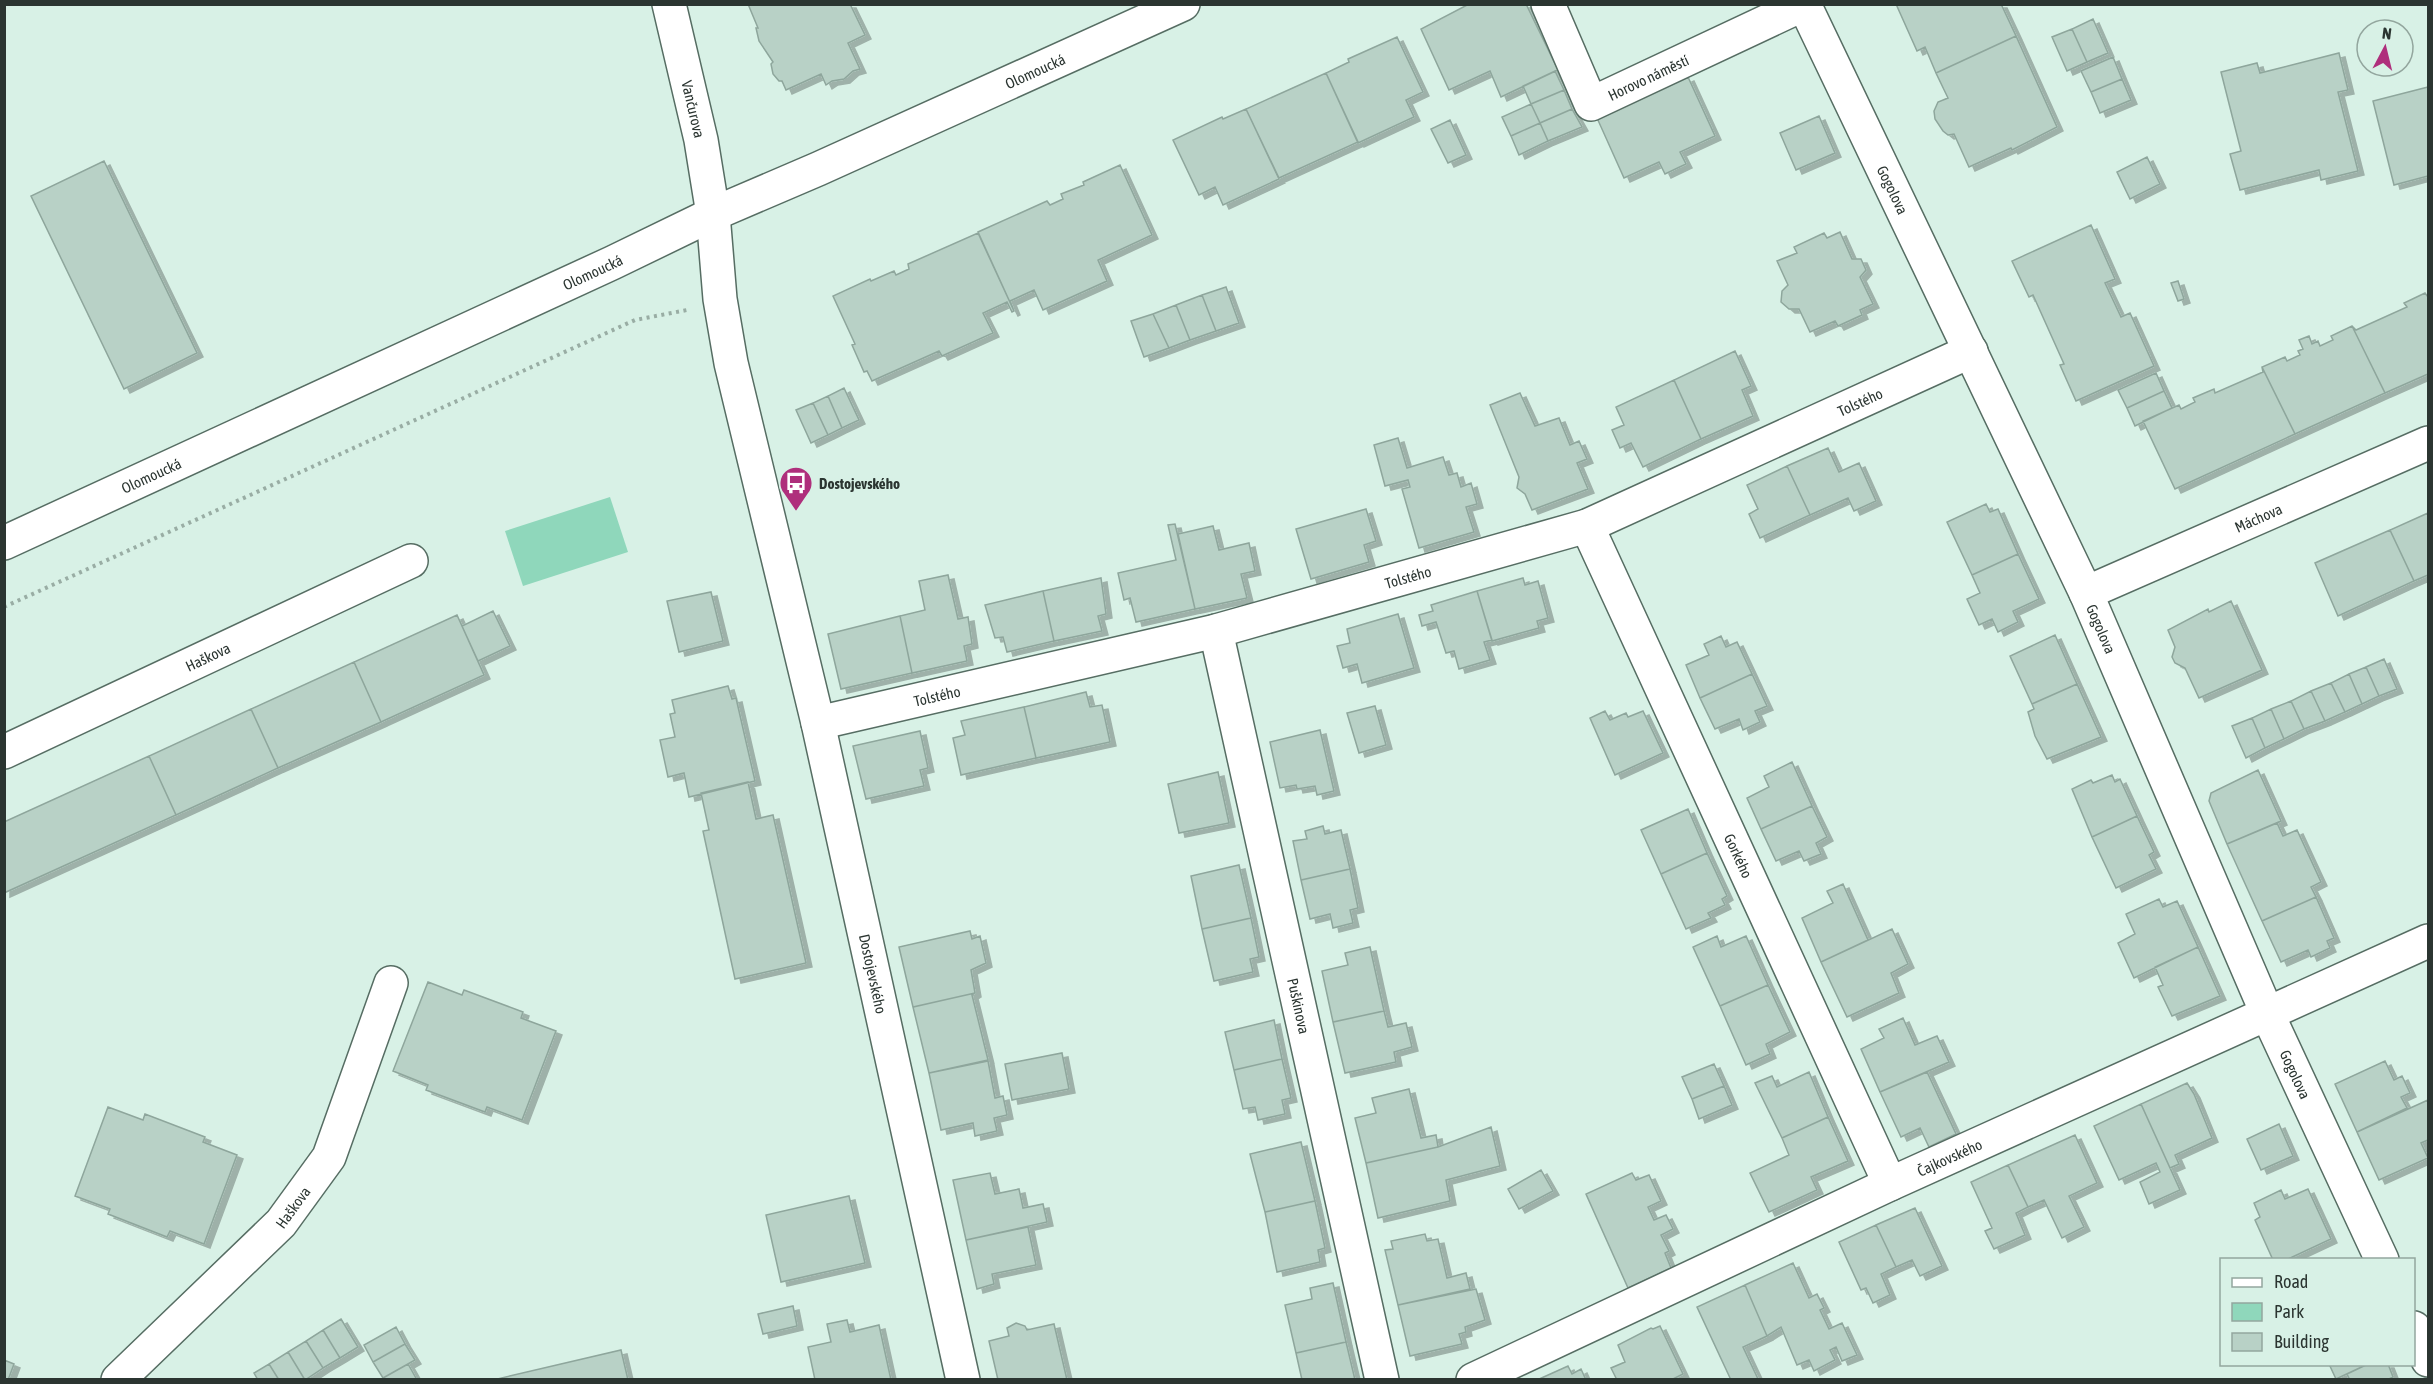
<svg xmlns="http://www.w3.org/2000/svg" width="2433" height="1384" font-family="'Asap Condensed',sans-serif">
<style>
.green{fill:#8fd7bb}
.building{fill:#b8d1c6;stroke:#8ea69c;stroke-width:1.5;filter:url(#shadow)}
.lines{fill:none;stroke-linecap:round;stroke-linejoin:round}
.minor-casing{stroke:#566d63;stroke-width:36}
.major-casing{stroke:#566d63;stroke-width:36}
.path{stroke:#99ada4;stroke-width:4;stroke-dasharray:3 4.5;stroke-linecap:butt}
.minor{stroke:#fff;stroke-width:33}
.major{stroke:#fff;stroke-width:33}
.labels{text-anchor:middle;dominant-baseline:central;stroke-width:6;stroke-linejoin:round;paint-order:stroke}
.street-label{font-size:15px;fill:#2b3531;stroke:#d8f1e6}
.poi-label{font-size:15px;font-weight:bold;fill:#2b3531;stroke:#d8f1e6;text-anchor:start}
</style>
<defs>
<filter id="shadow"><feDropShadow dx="6" dy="4" stdDeviation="0" flood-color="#0004"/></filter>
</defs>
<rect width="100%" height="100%" fill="#d8f1e6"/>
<path class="green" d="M610 497 628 552 523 586 505 531Z"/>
<path class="building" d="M748 4H850L865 35 848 43 860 69 853 71 844 79 832 81 826 85 821 74 786 90 782 81H779L773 74 771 64 773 62 759 41 756 28H758Z
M1469 4H1526L1558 70 1501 97 1490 71 1449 90 1421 29Z
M1896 4H2001L2016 36 1936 73 1925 47 1917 51Z
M2093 19 2108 53 2087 62 2072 29Z
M2072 29 2087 62 2067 71 2052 37Z
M2016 36 2057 127 2012 150 2011 148 1969 167 1954 134 1948 135 1943 131 1935 119 1934 111 1938 102 1948 98 1936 73Z
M1397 37 1423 92 1406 100 1414 117 1358 143 1326 73 1349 62 1348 59Z
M2339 53 2348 90 2338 92 2358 171 2321 180 2319 170 2240 190 2230 154 2241 151 2221 72 2257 63 2260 73Z
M2113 57 2122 79 2091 92 2081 71Z
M1555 71 1564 90 1531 104 1523 86Z
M1326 73 1358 142 1279 178 1246 109Z
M1688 77 1715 136 1680 152 1686 164 1665 174 1659 162 1624 178 1597 118Z
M2122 79 2131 100 2100 113 2091 92Z
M2428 87V176L2394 185 2373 101Z
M1564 90 1572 109 1540 123 1531 104Z
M1531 104 1540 123 1511 136 1502 117Z
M1246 109 1279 179 1223 205 1215 187 1199 195 1173 140 1222 117 1223 119Z
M1572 109 1582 127 1548 141 1540 123Z
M1819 116 1835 153 1796 170 1780 133Z
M1450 120 1466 155 1448 163 1431 129Z
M1540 123 1548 141 1519 155 1511 136Z
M2147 157 2160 184 2130 199 2117 172Z
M104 161 197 353 124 389 31 196Z
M1120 165 1152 235 1098 260 1107 281 1043 310 1034 290 1010 301 1014 311 978 232 1047 201 1050 205 1063 199 1061 194 1084 185 1083 182Z
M2091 225 2115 279 2105 283 2121 317 2130 313 2154 366 2076 401 2060 365 2064 364 2033 295 2029 297 2012 261Z
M1840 232 1852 259H1861L1866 270 1860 277 1873 304 1860 310 1862 315 1838 326 1835 321 1810 332 1799 309H1789L1781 302 1782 291 1788 285 1777 261 1797 253 1794 247 1824 233 1827 238Z
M978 233 1014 311 1012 312 1007 302 983 313 993 333 942 356 939 351 872 381 867 371 864 372 852 345 855 344 833 296 870 279 871 281 894 271 896 275 909 269 908 264Z
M2178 281 2184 299 2178 301 2171 283Z
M1226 287 1239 323 1216 331 1202 295Z
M2425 293 2428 297V374L2385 393 2352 326 2356 330 2407 307 2404 303Z
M1202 295 1216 331 1190 340 1176 305Z
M1176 305 1190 340 1169 348 1153 314Z
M1153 314 1169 348 1144 357 1131 321Z
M2352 326 2385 393 2295 434 2262 367 2285 357 2287 361 2300 355 2298 351 2303 349 2299 340 2309 336 2312 344 2318 341 2320 346 2333 340 2331 336Z
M1735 351 1751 386 1742 390 1753 416 1701 439 1674 380Z
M2262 367 2295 434 2175 489 2143 421 2179 405 2181 409 2195 402 2193 398 2214 389 2215 393 2263 372Z
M2156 373 2164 391 2127 408 2118 390Z
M1674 380 1701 439 1643 467 1631 443 1620 448 1612 430 1624 425 1616 407Z
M844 388 859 420 842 428 828 396Z
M2164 391 2172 408 2135 426 2127 408Z
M1520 393 1535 426 1559 418 1570 445 1579 441 1587 459 1577 463 1588 489 1532 510 1525 494 1517 488 1519 477 1490 405Z
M828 396 842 428 828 435 813 403Z
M813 403 828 435 811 443 796 410Z
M1398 438 1407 468 1443 457 1449 475 1457 473 1461 487 1471 483 1477 504 1466 507 1474 532 1419 548 1402 489 1410 487 1408 480 1385 486 1374 445Z
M1828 448 1839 472 1859 463 1876 501 1854 511 1848 498 1810 515 1787 466Z
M1787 466 1810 515 1760 538 1749 514 1758 509 1747 485Z
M1986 504 1990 512 1998 509 2018 554 1972 575 1947 522Z
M1366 509 1376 541 1364 545 1369 562 1311 579 1296 529Z
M2428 513V575L2414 581 2390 530Z
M1175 524 1195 609 1136 622 1130 598 1124 600 1118 573 1176 560 1168 525Z
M1213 526 1219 550 1249 543 1255 571 1241 574 1247 598 1195 609 1178 534Z
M2390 530 2414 581 2338 616 2315 563Z
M2018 554 2039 599 2013 611 2018 622 1998 632 1992 619 1979 625 1967 599 1980 593 1972 575Z
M948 575 958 619 968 617 972 644 964 646 967 661 912 673 900 616 925 610 919 581Z
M1101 578 1106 614 1098 616 1102 631 1054 641 1043 591Z
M1523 578 1525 585 1538 581 1548 618 1537 621 1539 628 1492 641 1477 591Z
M1043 591 1054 641 1007 652 1003 637 995 638 985 605Z
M1477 591 1492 640 1484 642 1490 660 1459 669 1454 651 1446 653 1436 622 1422 626 1419 615 1433 611 1431 605Z
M711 592 723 641 679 652 667 601Z
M2231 601 2262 670 2199 698 2185 668 2175 663 2172 657 2175 647 2168 630 2208 609 2209 612Z
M493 611 510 646 478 661 462 626Z
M1398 614 1414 668 1362 683 1357 664 1343 668 1337 646 1350 643 1347 629Z
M457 615 484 675 381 722 354 662Z
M900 616 912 673 841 689 828 634Z
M2055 635 2077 684 2032 704 2010 656Z
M1721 636 1726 647 1737 642 1752 674 1700 698 1686 665 1709 655 1704 644Z
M2384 659 2397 689 2379 696 2366 667Z
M354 662 381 722 278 768 251 709Z
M2366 667 2379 696 2362 704 2349 674Z
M1752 674 1767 706 1755 711 1760 722 1743 730 1739 719 1715 729 1700 698Z
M2349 674 2362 704 2345 712 2331 683Z
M2331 683 2345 712 2325 721 2311 691Z
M2077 684 2101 737 2047 759 2035 736 2028 712 2034 709 2032 704Z
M728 686 732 699 736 698 755 781 689 797 684 773 668 777 660 740 675 737 670 714 675 713 672 700Z
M2311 691 2325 721 2304 729 2291 701Z
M1086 692 1090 707 1102 705 1110 742 1036 758 1024 707Z
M2291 701 2304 729 2284 739 2271 709Z
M1375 706 1386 745 1359 753 1347 713Z
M1024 707 1036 758 961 775 953 738 965 735 961 721Z
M251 709 278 768 176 815 149 756Z
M2271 709 2284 739 2265 748 2252 718Z
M1605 711 1610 720 1626 713 1628 717 1643 711 1663 753 1615 775 1590 718Z
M2252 718 2265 748 2246 758 2232 726Z
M1320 730 1334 791 1317 795 1315 786 1297 789 1296 785 1280 788 1270 742Z
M920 731 928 768 920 770 924 786 866 799 853 746Z
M149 756 176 815 4 893V822Z
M1792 762 1812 806 1761 829 1747 798 1769 787 1764 776Z
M2258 770 2281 821 2227 844 2209 801 2211 793Z
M1218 772 1229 823 1179 833 1168 784Z
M2112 775 2115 782 2120 779 2137 816 2092 837 2072 789 2091 780 2093 783Z
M748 782 756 819 773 815 806 963 735 979 703 831 709 830 701 793Z
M1812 806 1827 837 1816 843 1821 854 1804 861 1799 851 1776 861 1761 829Z
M1688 809 1707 853 1661 874 1641 830Z
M2137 816 2154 852 2149 855 2156 869 2116 888 2092 837Z
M2277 823 2283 836 2297 830 2321 882 2311 887 2316 897 2262 921 2227 844Z
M1323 826 1325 834 1341 830 1350 869 1301 880 1293 841 1307 839 1305 831Z
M1707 853 1727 896 1722 899 1725 905 1708 913 1711 918 1686 929 1661 874Z
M1239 865 1251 918 1202 929 1191 876Z
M1350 869 1358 908 1350 910 1353 923 1333 928 1330 914 1310 919 1301 880Z
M1843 884 1868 940 1821 962 1802 918 1833 903 1827 891Z
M2316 897 2334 938 2327 941 2330 948 2311 957 2308 950 2281 962 2262 921Z
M2159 899 2163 907 2177 901 2198 947 2134 978 2118 943 2135 934 2126 914Z
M1251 918 1259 957 1250 959 1253 972 1214 981 1202 929Z
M1892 929 1908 964 1891 973 1899 993 1847 1017 1821 962Z
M970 931 972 939 980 936 986 963 971 970 975 993 913 1007 899 947Z
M1717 936 1721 947 1746 936 1768 985 1720 1006 1693 947Z
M1370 947 1384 1011 1333 1022 1322 971 1348 965 1345 953Z
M2198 947 2220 996 2172 1016 2158 987 2163 985 2155 967Z
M428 982 462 995 464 990 523 1012 521 1018 556 1031 522 1120 487 1107 485 1112 426 1090 428 1085 393 1071Z
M1768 985 1790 1032 1766 1044 1770 1054 1746 1065 1720 1006Z
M975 993 972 995 988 1060 929 1073 913 1007Z
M1384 1011 1388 1027 1406 1023 1412 1047 1394 1052 1396 1062 1345 1073 1333 1022Z
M1903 1018 1915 1045 1937 1036 1949 1062 1880 1092 1861 1049 1884 1038 1879 1029Z
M1274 1020 1282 1059 1234 1070 1225 1032Z
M1062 1053 1069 1089 1012 1100 1005 1064Z
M1282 1059 1291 1098 1282 1100 1285 1114 1258 1120 1255 1107 1243 1109 1234 1070Z
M988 1061 995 1098 1003 1096 1007 1115 994 1118 997 1131 975 1136 973 1123 941 1130 929 1073Z
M2385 1061 2394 1080 2402 1076 2410 1093 2401 1097 2407 1108 2357 1132 2335 1084Z
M1714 1064 1724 1086 1692 1099 1682 1077Z
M1809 1072 1828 1117 1782 1138 1755 1083 1772 1076 1777 1087Z
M1927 1072 1956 1134 1929 1147 1920 1128 1901 1137 1880 1092Z
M2187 1083 2194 1094 2212 1138 2175 1155 2179 1164 2170 1168 2141 1104Z
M1724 1086 1732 1105 1699 1119 1692 1099Z
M1409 1089 1421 1138 1436 1135 1438 1147 1366 1163 1355 1118 1376 1113 1372 1098Z
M2428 1100V1140L2421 1143 2428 1158 2379 1180 2357 1132Z
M2141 1104 2180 1190 2149 1204 2140 1182 2160 1172 2156 1163 2119 1180 2094 1126Z
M108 1107 143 1120 145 1114 205 1137 203 1142 237 1155 204 1244 170 1231 167 1237 108 1214 110 1209 75 1196Z
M1828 1117 1848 1161 1811 1177 1817 1190 1769 1212 1750 1173 1789 1155 1782 1138Z
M2279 1124 2293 1156 2261 1170 2247 1139Z
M1491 1127 1500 1166 1446 1180 1450 1201 1378 1218 1366 1163 1438 1147Z
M2075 1135 2097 1183 2069 1196 2084 1227 2062 1238 2044 1200 2028 1207 2008 1165Z
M1301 1142 1315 1201 1265 1212 1250 1154Z
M2008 1165 2028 1207 2016 1213 2025 1235 1994 1249 1985 1231 1992 1228 1971 1182Z
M1541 1170 1553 1191 1519 1209 1508 1189Z
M990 1173 995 1194 1019 1189 1023 1208 1043 1204 1047 1222 966 1240 953 1180Z
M1632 1173 1636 1180 1649 1175 1661 1201 1648 1207 1654 1220 1666 1215 1673 1229 1661 1235 1669 1251 1665 1253 1671 1268 1628 1288 1586 1194Z
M2308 1189 2331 1239 2286 1260H2273L2255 1220 2260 1217 2254 1203 2281 1190 2285 1199Z
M849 1196 865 1263 781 1282 766 1215Z
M1315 1201 1325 1248 1318 1250 1320 1262 1277 1272 1265 1212Z
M1915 1208 1942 1266 1920 1276 1912 1260 1896 1267 1876 1225Z
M1876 1225 1896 1267 1881 1274 1890 1295 1873 1303 1866 1288 1861 1290 1839 1242Z
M1028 1227 1036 1265 992 1274 994 1284 977 1289 966 1240Z
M1425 1234 1427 1241 1438 1239 1447 1278 1466 1273 1470 1289 1398 1305 1385 1250 1393 1249 1391 1241Z
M1793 1263 1809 1298 1817 1294 1824 1308 1820 1310 1829 1329 1842 1323 1857 1355 1842 1361 1836 1347 1830 1350 1835 1360 1814 1371 1809 1360 1797 1365 1781 1327 1767 1336 1745 1285Z
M1333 1283 1346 1342 1296 1353 1285 1305 1312 1299 1310 1288Z
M1745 1285 1767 1336 1743 1347 1758 1379 1731 1380 1697 1307Z
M1476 1289 1485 1320 1465 1327 1466 1332 1459 1334 1462 1344 1410 1356 1398 1305Z
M793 1306 797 1326 763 1334 758 1314Z
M341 1319 358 1347 340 1358 323 1330Z
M847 1320 850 1332 879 1325 891 1380H815L808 1347 831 1342 827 1324Z
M1016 1323 1025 1326 1027 1330 1054 1324 1067 1380H998L989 1341 1009 1336 1007 1328Z
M1660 1326 1683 1374 1671 1380H1617L1611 1368 1625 1362 1618 1345 1651 1328 1653 1329Z
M396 1327 405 1344 373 1362 364 1345Z
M323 1330 340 1358 323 1368 306 1341Z
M306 1341 323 1368 305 1380 288 1352Z
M1346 1342 1355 1380H1302L1296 1353Z
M405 1344 415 1360 383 1378 373 1362Z
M621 1350 628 1380H497V1379Z
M288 1352 305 1380H279L269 1364Z
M4 1360 14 1364 8 1380H4Z
M269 1364 279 1380H258L254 1373Z
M408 1364 417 1380H383V1378Z
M2329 1364H2368L2336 1379Z
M2368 1364H2388L2393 1377 2387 1380H2350L2347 1374Z
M1568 1366 1572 1374 1581 1369 1586 1380H1537Z"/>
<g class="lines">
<g class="minor-casing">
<g id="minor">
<path id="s1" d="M669 4 701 140 713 214 720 299 731 363 818 723 963 1380"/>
<path id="s2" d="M1548 4 1591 104 1804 4"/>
<path id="s3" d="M1804 4 2086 593 2267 1013 2382 1260"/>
<path id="s4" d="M1587 526 1890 1184"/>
<path id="s5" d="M2086 593 2428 443"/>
<path id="s6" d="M1216 631 1382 1380"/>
<path id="s7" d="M818 723 1216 631 1587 526 1971 351"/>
<path id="s8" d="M4 752 411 561"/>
<path d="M2414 1328 2428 1360"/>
<path id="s9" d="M118 1380 281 1223 329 1157 391 983"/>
<path id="s10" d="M1473 1380 1890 1184 2428 941"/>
</g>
</g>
<g class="major-casing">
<g id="major">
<path id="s11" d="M4 543 612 263 713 214 818 169 1183 4"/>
</g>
</g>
<path class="path" d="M4 607 635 320 687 310"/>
<use href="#minor" class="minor"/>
<use href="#major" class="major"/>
</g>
<defs>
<g id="bus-pin" transform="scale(1.725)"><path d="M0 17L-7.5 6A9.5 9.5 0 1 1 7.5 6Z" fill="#af2f7c" stroke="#d8f1e6"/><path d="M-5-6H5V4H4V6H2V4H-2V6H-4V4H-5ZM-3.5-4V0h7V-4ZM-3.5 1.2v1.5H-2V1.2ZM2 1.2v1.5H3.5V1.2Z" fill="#fff"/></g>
</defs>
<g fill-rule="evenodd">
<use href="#bus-pin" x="796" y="483"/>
</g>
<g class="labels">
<g class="street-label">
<text stroke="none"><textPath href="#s11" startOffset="1134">Olomoucká</textPath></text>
<text stroke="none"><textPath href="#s2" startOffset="172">Horovo náměstí</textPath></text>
<text stroke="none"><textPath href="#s1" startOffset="108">Vančurova</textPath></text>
<text stroke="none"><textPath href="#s3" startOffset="206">Gogolova</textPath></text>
<text stroke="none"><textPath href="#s11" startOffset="648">Olomoucká</textPath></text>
<text stroke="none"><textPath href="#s7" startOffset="1094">Tolstého</textPath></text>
<text stroke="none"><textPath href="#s11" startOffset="162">Olomoucká</textPath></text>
<text stroke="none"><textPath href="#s5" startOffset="188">Máchova</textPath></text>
<text stroke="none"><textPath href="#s7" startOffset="608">Tolstého</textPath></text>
<text stroke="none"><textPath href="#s3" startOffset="692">Gogolova</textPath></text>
<text stroke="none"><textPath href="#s8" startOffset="225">Haškova</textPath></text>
<text stroke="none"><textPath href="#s7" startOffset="122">Tolstého</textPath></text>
<text stroke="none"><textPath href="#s4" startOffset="363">Gorkého</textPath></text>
<text stroke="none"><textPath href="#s1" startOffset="992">Dostojevského</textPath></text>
<text stroke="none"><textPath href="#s6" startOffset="384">Puškinova</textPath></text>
<text stroke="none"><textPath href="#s3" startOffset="1178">Gogolova</textPath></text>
<text stroke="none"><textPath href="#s10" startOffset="526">Čajkovského</textPath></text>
<text stroke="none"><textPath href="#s9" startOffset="246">Haškova</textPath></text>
</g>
<g class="poi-label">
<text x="819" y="483">Dostojevského</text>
</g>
</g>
<rect width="2433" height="1384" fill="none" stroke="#2b3531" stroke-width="12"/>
<rect x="2220" y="1258" width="195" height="108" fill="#d8f1e6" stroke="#93a69e" stroke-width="1.5"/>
<rect x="2232" y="1278" width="30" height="9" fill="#ffffff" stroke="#93a69e" stroke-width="1.5"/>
<text x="2274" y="1288" font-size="18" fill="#2b3531">Road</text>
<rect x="2232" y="1303" width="30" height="18" fill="#8fd7bb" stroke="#93a69e" stroke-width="1.5"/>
<text x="2274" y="1318" font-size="18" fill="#2b3531">Park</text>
<rect x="2232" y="1333" width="30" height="18" fill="#b8d1c6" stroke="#93a69e" stroke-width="1.5"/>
<text x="2274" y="1348" font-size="18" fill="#2b3531">Building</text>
<g transform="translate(2385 48) rotate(7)"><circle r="28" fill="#d8f1e6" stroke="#93a69e" stroke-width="1.5"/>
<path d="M0-4.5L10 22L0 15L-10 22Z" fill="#af2f7c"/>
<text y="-9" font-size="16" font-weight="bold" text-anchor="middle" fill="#2b3531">N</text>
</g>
</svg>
